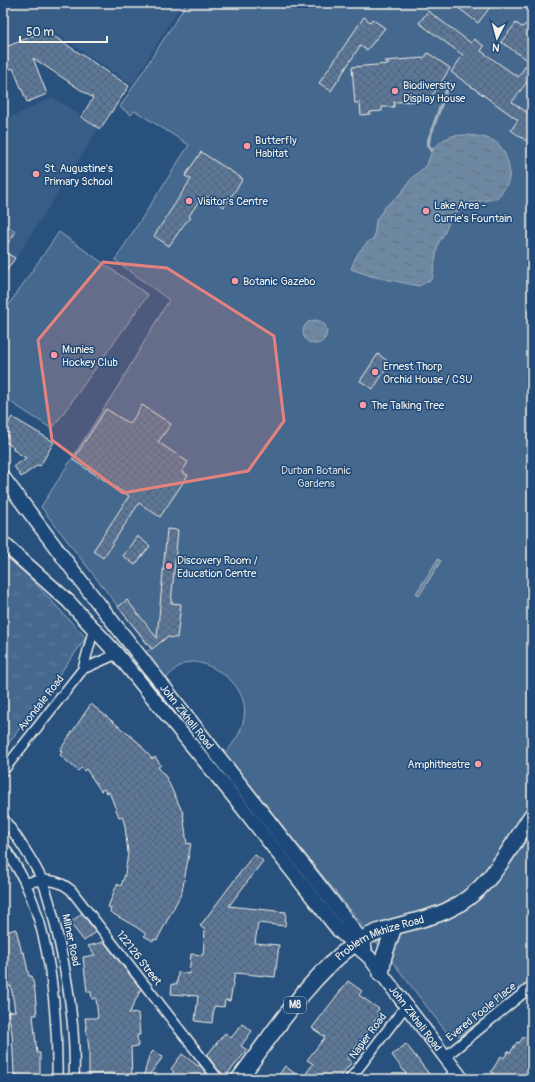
<svg xmlns="http://www.w3.org/2000/svg" width="535" height="1082" font-family="Pangolin,sans-serif">
<style>
.built{fill:#375d86}
.grass{fill:url(#grass-tufts);stroke:#9cacbb}
.garden{fill:#45688e;stroke:#9cacbb}
.water{fill:url(#water-ripples);stroke:#a4b2be}
.lines{fill:none;stroke-linecap:round;stroke-linejoin:round}
.stream{stroke:#a4b2be;stroke-width:3.5}
.building{fill:url(#building-cross-hatch);stroke:#f4f1e8}
.minor-casing{stroke:#f4f1e8;stroke-width:12}
.secondary-casing{stroke:#f4f1e8;stroke-width:16}
.primary-casing{stroke:#f4f1e8;stroke-width:18}
.minor{stroke:#1f4a7a;stroke-width:9}
.secondary{stroke:#1f4a7a;stroke-width:13}
.primary{stroke:#1f4a7a;stroke-width:15}
.marked{fill:#e4827e;fill-opacity:0.2;stroke:#e4827e;stroke-width:3;stroke-linejoin:round}
.poi-dot{fill:#ff9aa2;stroke:#1f4a7a;stroke-width:1.5}
.labels{text-anchor:middle;dominant-baseline:central;stroke-width:3;stroke-linejoin:round;paint-order:stroke}
.shield{fill:#1f4a7a;stroke:#b4bfc7;stroke-width:1}
.shield-label{font-size:10px;font-weight:bold;fill:#f4f1e8}
.poi-label{font-size:11px;fill:#f4f1e8;stroke:#1f4a7a;text-anchor:start}
.park-label{font-size:11px;fill:#dadcda;stroke:#1f4a7a}
.street-label{font-size:11px;fill:#f4f1e8;stroke:#1f4a7a}
</style>
<defs>
<pattern id="grass-tufts" width="24" height="20" patternUnits="userSpaceOnUse"><rect width="24" height="20" fill="#45688e"/><path d="M3 7l-1-3M5 7V3M7 7l1-3M15 17l-1-3M17 17v-4M19 17l1-3" fill="none" stroke="#607e9e"/></pattern>
<pattern id="water-ripples" width="26" height="14" patternUnits="userSpaceOnUse"><rect width="26" height="14" fill="#6e88a2"/><path d="M2 4q2-2 4 0t4 0M15 11q2-2 4 0t4 0" fill="none" stroke="#5f6e7d"/></pattern>
<pattern id="building-cross-hatch" width="8" height="8" patternUnits="userSpaceOnUse"><rect width="8" height="8" fill="#5b7899"/><path d="M0 0l8 8M0 8l8-8" fill="none" stroke="#536274"/></pattern>
</defs>
<rect width="100%" height="100%" fill="#28517e"/>
<filter id="ink" filterUnits="userSpaceOnUse"><feTurbulence type="fractalNoise" baseFrequency=".025" numOctaves="2"/><feDisplacementMap in="SourceGraphic" scale="8" xChannelSelector="R" yChannelSelector="G"/><feConvolveMatrix kernelMatrix="1 2 1 2 8 2 1 2 1" color-interpolation-filters="sRGB"/></filter>
<g filter="url(#ink)">
<path class="built" d="M3 3H182L132 85 47 27 3 45Z
M53 97 99 128 3 279V121Z"/>
<path class="grass" d="M3 553 34 582 86 638 3 751Z"/>
<path class="garden" d="M187 3H525L532 13V983L461 1035H453L447 1033 395 965 224 754C250 727 254 694 220 672 212 667 200 661 191 662 179 663 171 673 164 681L144 653 151 649 41 507 120 383 169 300 115 260 189 145 137 112 134 111 131 115 120 107Z
M59 232 148 295 52 429 3 397V313Z"/>
<path class="water" d="M467 135C477 136 492 137 499 145 506 152 511 169 509 178 508 186 501 193 496 199L473 202 460 208 450 220 445 232 438 244 432 279 419 286 371 276 351 269C356 255 361 246 374 238L376 220 385 207 401 193 412 178 427 165 432 150 443 140 452 136Z
M303 332a12 12 0 1 1 24 0a12 12 0 1 1-24 0Z
M438 559 441 561 419 596 416 593Z"/>
<g class="lines">
<path class="stream" d="M432 150 428 145 429 139 449 82"/>
</g>
<path class="building" d="M452 3H493L478 23Z
M428 11 471 43 474 39 484 46 481 51 518 77 529 61 501 42 516 23 522 27 532 20V75L512 102 532 116V145L511 130 518 120 451 72 463 55 419 23Z
M364 17 370 22 372 19 385 28 367 50 360 46 331 91 319 83Z
M43 29 129 86 100 129 81 117 93 98 33 58 47 94 27 102 13 68 5 71 3 66V48L40 33Z
M428 53 450 68 429 101 394 102V107H382V111L370 112V114L361 115 360 103H355L352 67 389 64 385 61 424 58Z
M201 152 243 179 224 207 208 197 201 198 189 216 191 218 185 223 169 246 154 236 191 179 185 176Z
M3 222 16 232 3 250Z
M3 251 15 258 3 276Z
M378 354 390 363 373 389 360 381Z
M142 405 171 424 158 442 188 462 182 472 188 475 160 517 139 503 103 558 93 551 129 496 73 460 106 409 130 424Z
M12 417 54 442 40 466 38 465 21 477 14 466 26 458 12 449 14 447 4 441 9 433 4 430Z
M167 529 178 530 171 603 181 604 177 638 167 637 152 649 118 607 127 600 157 638Z
M137 536 150 546 135 565 123 556Z
M91 704 138 742 152 759 155 757 161 765 158 767 166 777 183 813 187 844 191 843 182 892 157 940 154 939 153 941 144 936 146 934 136 927 110 912 111 908 108 907 117 884 121 886 125 874 128 853 125 826 122 816 119 817 109 792 106 793 104 789 101 791 86 769 84 771 81 768 78 771 60 755 62 752 60 750Z
M254 854 263 861 229 906 286 912 285 926 258 923 255 943 279 945 275 977 235 973 230 1001 225 1000 224 1007 214 1006 212 1023 195 1021 198 996 171 994 172 984H177L178 972 189 974 191 954 203 955 205 930 200 926Z
M82 913 96 932 84 941 70 923Z
M16 929 22 953 24 952 29 976H32L35 992 37 1015H33L37 1053H40V1079H17V1074H14L12 1033 8 1012 15 1011 11 986 3 988V933Z
M104 942 141 989 129 1014 138 1013 140 1035H137L138 1046 131 1047 132 1079H114V1073L89 1074V1049L85 1018H98L96 998 92 999 91 992H87L83 957 95 955 88 946Z
M348 981 362 991 359 995 379 1009 377 1012 380 1014 347 1059 352 1062 338 1079H302L313 1064 307 1060 325 1037 312 1028Z
M242 1024 252 1031 241 1046 247 1050 226 1076 218 1070 207 1055 225 1033 231 1038Z
M524 1036 532 1041V1079H502L491 1072 501 1056 504 1058 508 1051 510 1053 517 1042 519 1043Z
M406 1044 433 1079H410L392 1055Z
M153 1051 163 1057 146 1079H143L149 1056Z
M182 1054 198 1066 200 1065 208 1076 206 1079H169L174 1072 171 1069Z
M285 1066 302 1079H276Z"/>
<g class="lines">
<g class="minor-casing">
<path id="minor" d="M83 669 117 654
M3 771 83 669 94 628
M3 818C17 837 32 858 42 880 50 899 54 920 59 941 69 986 76 1032 74 1079
M3 845C11 858 20 871 26 885 51 939 58 1019 57 1079
M26 883C42 879 57 878 71 890L218 1079
M445 1057 532 986
M350 1079 405 1007
M449 1079 455 1070"/>
</g>
<g class="secondary-casing">
<g id="secondary">
<path id="s1" d="M3 477 84 585 349 923 361 940 365 948"/>
<path id="s2" d="M3 543 68 601 117 654 233 796 339 931 369 957 462 1079"/>
</g>
</g>
<g class="primary-casing">
<g id="primary">
<path d="M381 974 384 956 394 927"/>
<path id="s3" d="M239 1079C272 1035 308 978 353 945 379 925 417 924 446 911 489 892 507 852 532 815"/>
</g>
</g>
<use href="#minor" class="minor"/>
<use href="#secondary" class="secondary"/>
<use href="#primary" class="primary"/>
</g>
</g>
<path class="marked" d="M103 262 167 268 274 336 284 421 248 471 123 493 52 440 38 340Z"/>
<g class="poi-dot">
<circle cx="395" cy="91" r="4"/>
<circle cx="247" cy="146" r="4"/>
<circle cx="36" cy="174" r="4"/>
<circle cx="189" cy="201" r="4"/>
<circle cx="426" cy="211" r="4"/>
<circle cx="235" cy="281" r="4"/>
<circle cx="54" cy="355" r="4"/>
<circle cx="375" cy="372" r="4"/>
<circle cx="363" cy="405" r="4"/>
<circle cx="169" cy="566" r="4"/>
<circle cx="478" cy="764" r="4"/>
</g>
<g class="labels">
<rect class="shield" x="284" y="997" width="22" height="16" rx="3"/>
<g class="shield-label">
<text x="295" y="1005">M8</text>
</g>
<g class="poi-label">
<text x="403" y="85">Biodiversity<tspan x="403" dy="13">Display House</tspan></text>
<text x="255" y="140">Butterfly<tspan x="255" dy="13">Habitat</tspan></text>
<text x="44" y="168">St. Augustine's<tspan x="44" dy="13">Primary School</tspan></text>
<text x="197" y="201">Visitor's Centre</text>
<text x="434" y="205">Lake Area -<tspan x="434" dy="13">Currie's Fountain</tspan></text>
<text x="243" y="281">Botanic Gazebo</text>
<text x="62" y="349">Munies<tspan x="62" dy="13">Hockey Club</tspan></text>
<text x="383" y="366">Ernest Thorp<tspan x="383" dy="13">Orchid House / CSU</tspan></text>
<text x="371" y="405">The Talking Tree</text>
<text x="177" y="560">Discovery Room /<tspan x="177" dy="13">Education Centre</tspan></text>
<text x="470" y="764" text-anchor="end">Amphitheatre</text>
</g>
<g class="park-label">
<text x="316" y="470">Durban Botanic<tspan x="316" dy="13">Gardens</tspan></text>
</g>
<g class="street-label">
<text transform="translate(41 703) rotate(-52)">Avondale Road</text>
<text stroke="none"><textPath href="#s1" startOffset="302">John Zikhali Road</textPath></text>
<text transform="translate(71 940) rotate(78)">Milner Road</text>
<text stroke="none"><textPath href="#s3" startOffset="204">Problem Mkhize Road</textPath></text>
<text transform="translate(139 958) rotate(52)">122126 Street</text>
<text transform="translate(481 1012) rotate(-39)">Evered Poole Place</text>
<text stroke="none"><textPath href="#s2" startOffset="631">John Zikhali Road</textPath></text>
<text transform="translate(368 1036) rotate(-53)">Napier Road</text>
</g>
</g>
<rect width="535" height="1082" fill="none" stroke="#1f4a7a" stroke-width="16"/>
<rect x="8" y="8" width="519" height="1066" fill="none" stroke="#f4f1e8" stroke-width="1.5" filter="url(#ink)"/>
<g transform="translate(497 38) rotate(186)" stroke="#1f4a7a" stroke-width="3" paint-order="stroke">
<path d="M0-3L7 15L0 10L-7 15Z" fill="#f4f1e8"/>
<text y="-6" font-size="11" font-weight="bold" text-anchor="middle" fill="#f4f1e8">N</text>
</g>
<path d="M20 36v6h87v-6" fill="none" stroke="#f4f1e8" stroke-width="2"/>
<text x="26" y="36" font-size="12" fill="#f4f1e8" stroke="#1f4a7a" stroke-width="3" paint-order="stroke">50 m</text>
</svg>
